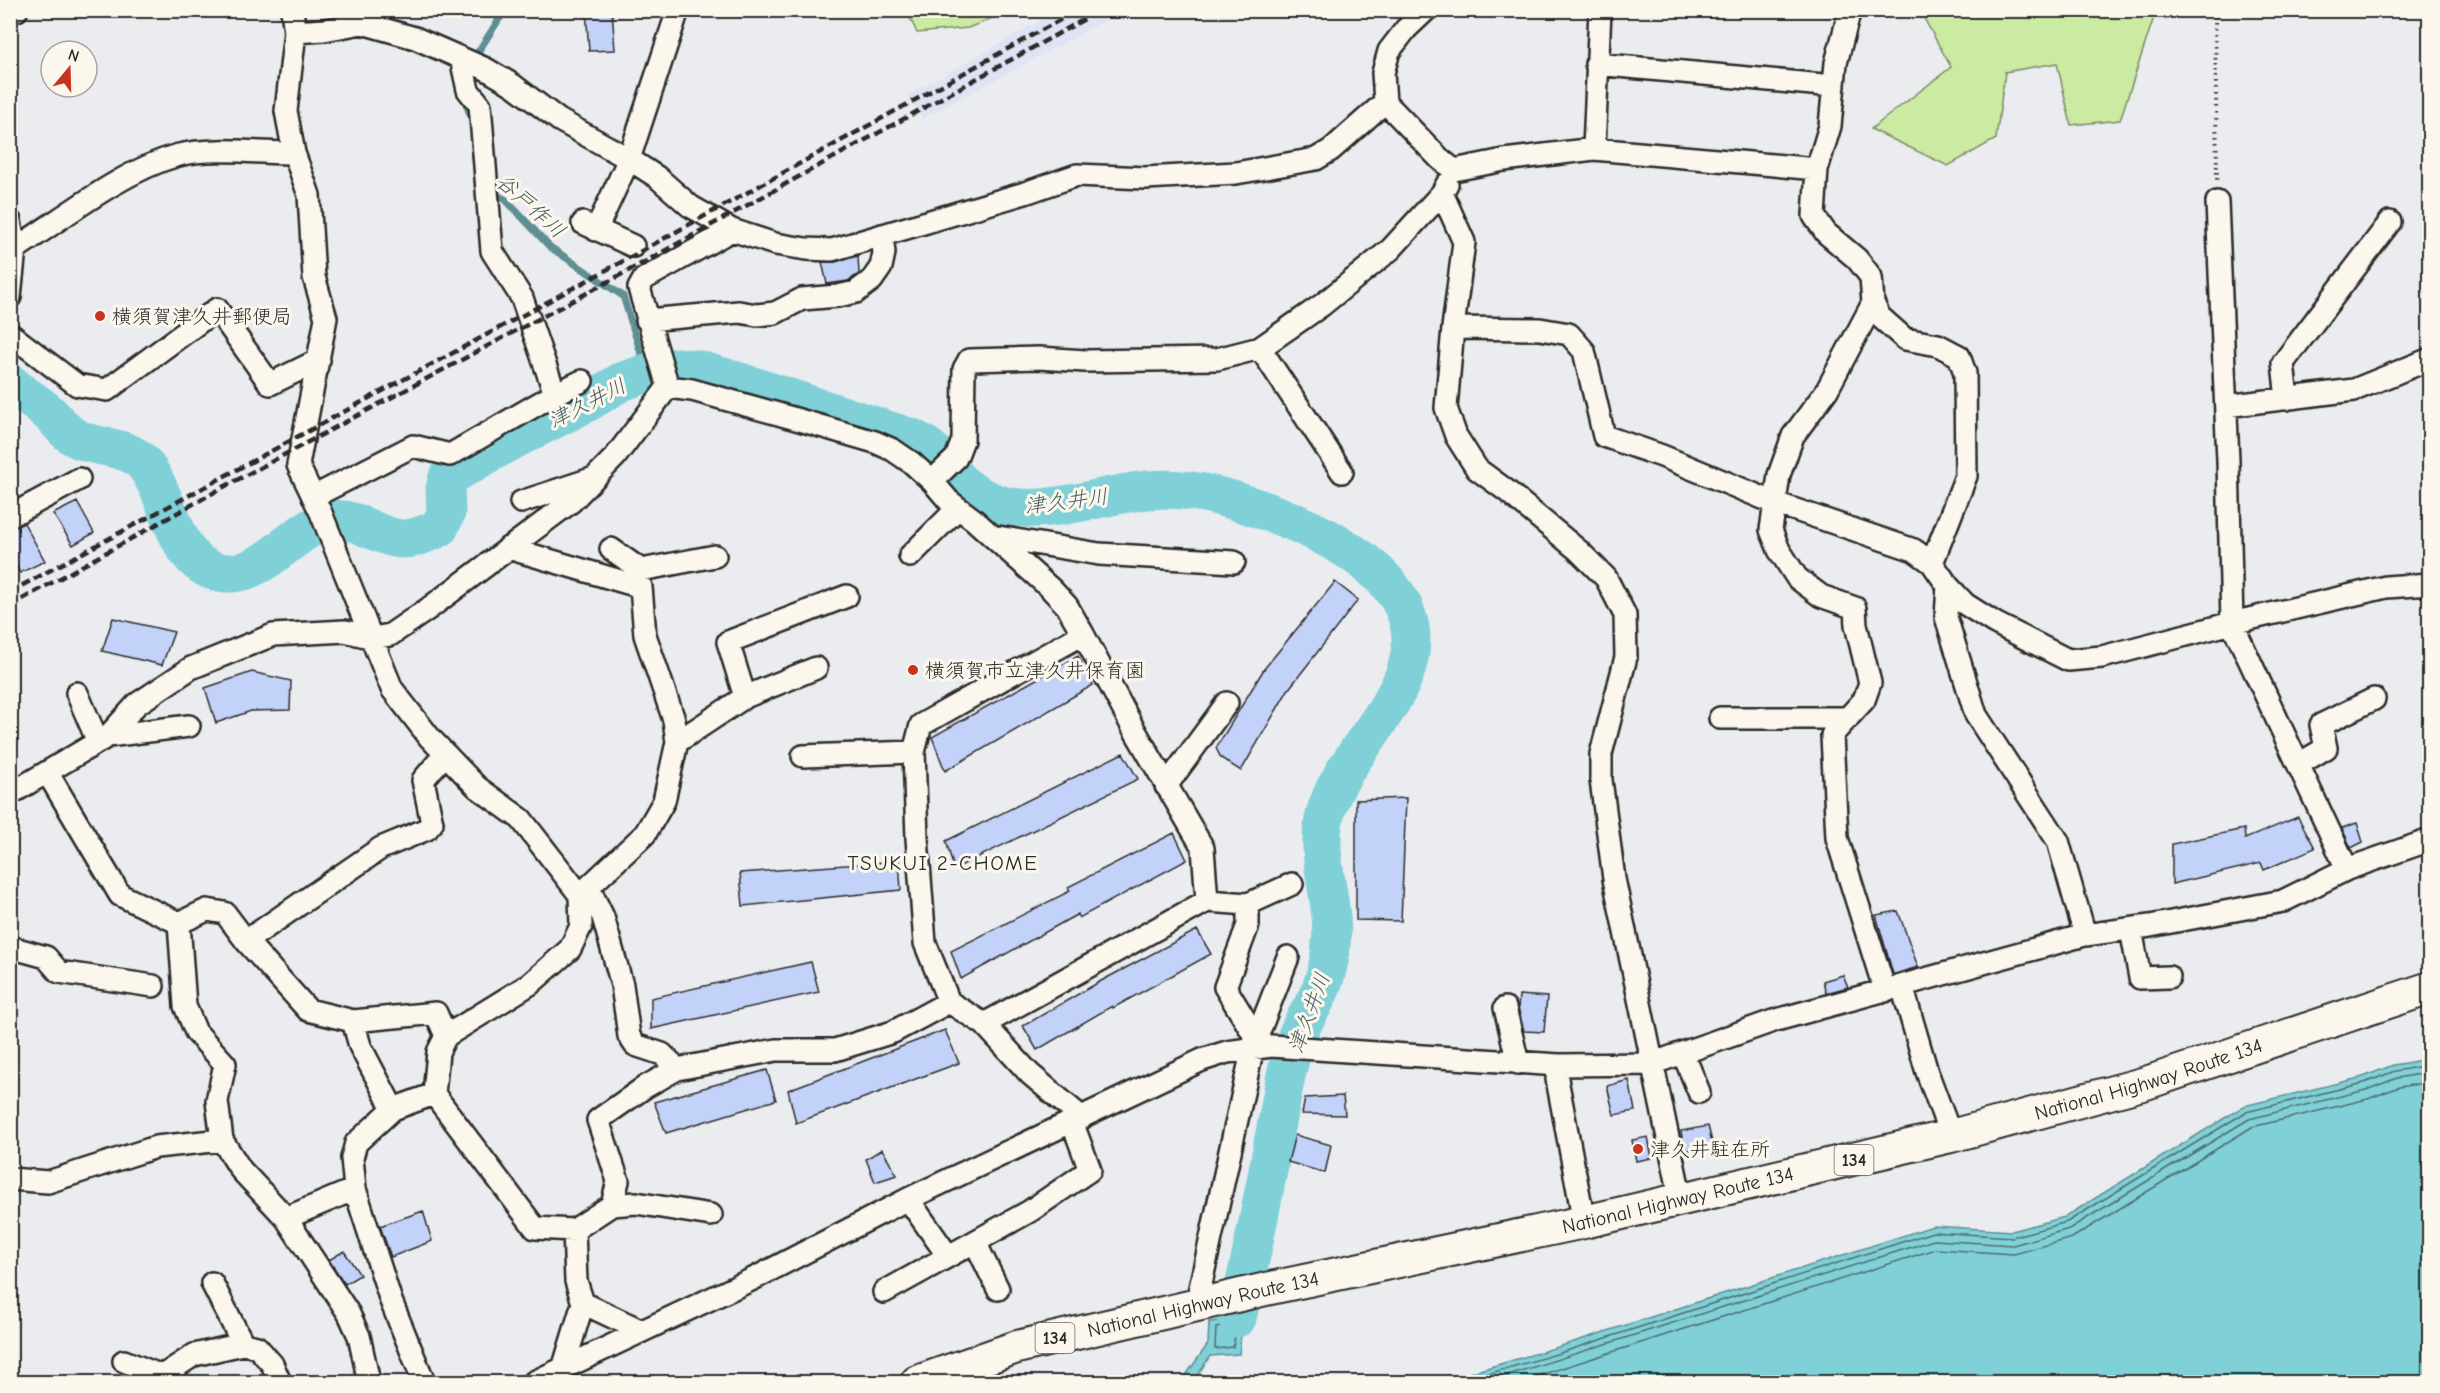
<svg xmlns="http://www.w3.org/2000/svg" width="2440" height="1393" font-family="'Comic Neue','Klee One',sans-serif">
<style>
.built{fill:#dee4f3}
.green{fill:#cbeaa2;stroke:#7b8a66;stroke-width:1.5}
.water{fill:#80d1d7;stroke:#5e8f92;stroke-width:1.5}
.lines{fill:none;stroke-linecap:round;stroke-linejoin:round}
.shore{stroke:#4d6d70;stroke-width:1.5}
.stream{stroke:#5e8f92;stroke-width:7}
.river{stroke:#80d1d7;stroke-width:39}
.building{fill:#c3d2f9;stroke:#2b2b2b;stroke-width:1.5}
.minor-casing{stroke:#2b2b2b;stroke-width:26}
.highway-casing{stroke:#2b2b2b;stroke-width:36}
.path{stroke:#2b2b2b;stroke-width:4;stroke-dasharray:1.5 4.5;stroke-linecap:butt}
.minor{stroke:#fbf7ec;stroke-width:21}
.highway{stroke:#fbf7ec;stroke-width:32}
.rail{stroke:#2b2b2b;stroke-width:4.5;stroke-dasharray:9 4.5;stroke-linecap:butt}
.poi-dot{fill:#c8321e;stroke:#fbf7ec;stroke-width:2}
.labels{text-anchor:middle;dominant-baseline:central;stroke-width:6;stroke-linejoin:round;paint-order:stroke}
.shield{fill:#fbf7ec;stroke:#696865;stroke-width:1.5}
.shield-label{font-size:18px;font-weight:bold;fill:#2b2b2b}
.poi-label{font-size:20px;fill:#2b2b2b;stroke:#fbf7ec;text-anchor:start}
.street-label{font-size:20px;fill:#2b2b2b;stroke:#fbf7ec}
.water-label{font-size:21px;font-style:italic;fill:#445d5f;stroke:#fbf7ec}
.neighbourhood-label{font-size:21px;letter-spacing:1.5px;fill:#2b2b2b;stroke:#fbf7ec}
</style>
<rect width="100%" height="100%" fill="#eaecf0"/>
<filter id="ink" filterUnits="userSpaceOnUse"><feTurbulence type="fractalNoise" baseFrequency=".0167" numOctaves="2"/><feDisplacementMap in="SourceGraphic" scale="12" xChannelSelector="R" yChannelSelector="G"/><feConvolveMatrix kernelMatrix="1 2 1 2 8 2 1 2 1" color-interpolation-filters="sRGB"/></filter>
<g filter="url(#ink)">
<path class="built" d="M1060 10 1123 11 922 119 908 95Z"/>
<path class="green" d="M907 11H1009L968 28 917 33Z
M1920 11H2188H2156L2120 120 2071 125 2057 63 2005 72 1996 139 1948 166 1871 129 1951 67Z"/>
<path class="water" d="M2429 1059V1382H1439L1558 1347 1933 1226 2012 1231 2065 1217 2244 1106 2363 1077 2393 1065Z
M1243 1318 1239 1354 1210 1356 1193 1382H1181L1208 1344 1209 1322Z"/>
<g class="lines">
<path class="shore" d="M1232 1325 1236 1328 1233 1347 1215 1349 1216 1328Z
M1460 1382 1560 1353 1933 1232 2012 1237 2067 1222 2246 1112 2364 1083 2395 1071 2430 1065
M1486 1382 1934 1240 2013 1245 2069 1229 2249 1119 2366 1090 2397 1078 2430 1072
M1518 1382 1936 1249 2014 1254 2072 1238 2252 1127 2368 1099 2399 1087 2430 1082"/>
<path class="stream" d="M471 60 478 52 505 10
M464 99 473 122
M492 192 505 199 550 247 623 296 647 373"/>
<path class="river" d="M10 383C23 395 38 403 50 414 60 423 64 432 76 438 96 449 128 445 144 464 173 498 173 575 231 573 270 572 297 523 335 520 358 518 378 537 400 539 413 540 427 533 439 528L446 513 445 489 448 477 505 444 588 402 621 382 647 373 678 367 695 369 734 380 912 438C918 441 924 444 929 448 939 455 947 468 955 477 965 488 980 497 993 502 1035 520 1104 494 1148 490 1189 486 1226 497 1263 510 1316 529 1400 567 1410 628 1421 696 1341 751 1325 815 1314 859 1336 901 1331 945 1330 961 1325 981 1318 995 1312 1009 1302 1022 1297 1036 1285 1069 1281 1105 1274 1138 1263 1199 1251 1259 1237 1318"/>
</g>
<path class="building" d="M586 10H612L615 50 589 51Z
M858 256 859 274 848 281 827 284 822 262H835Z
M77 502 94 533 73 545 53 514Z
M24 523 45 561 20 573 10 554V529Z
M1335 582 1358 600 1288 690 1241 771 1221 758 1216 748 1264 669Z
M113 618 174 632 162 665 102 651Z
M1078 656 1093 685 945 771 932 737Z
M252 672 291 681 290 710 251 711 216 723 205 688Z
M1123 753 1138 779 954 869 946 841Z
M1406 798 1401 921 1356 920V800Z
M2298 817 2315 848 2264 870 2261 863 2172 884V844L2244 829 2245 839Z
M2357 823 2363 842 2351 848 2342 828Z
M1174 833 1187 860 1079 918 1078 914 961 979 951 951 1070 891 1068 887Z
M899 861 901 890 743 906 740 873Z
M1898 911 1918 967 1895 974H1893L1876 915Z
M1197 930 1211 954 1113 1008 1112 1006 1037 1050 1023 1026 1101 981Z
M811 962 819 992 651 1029V998Z
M1843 975 1848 987 1826 993 1823 981Z
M1519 995 1547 997 1544 1032 1524 1031 1518 1008Z
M945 1030 959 1063 796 1123 788 1090Z
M767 1070 776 1100 666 1133 654 1102Z
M1629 1080 1635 1111 1614 1115 1607 1086Z
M1343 1096 1345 1115 1302 1114 1305 1098Z
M1708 1126 1713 1146 1684 1151 1681 1131Z
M1295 1135 1331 1145 1325 1173 1288 1162Z
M1648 1137 1652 1158 1636 1161 1632 1140Z
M882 1149 897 1175 875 1182 866 1159Z
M423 1211 432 1241 391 1257 380 1226Z
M344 1251 360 1275 345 1284 329 1260Z"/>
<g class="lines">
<g class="minor-casing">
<path id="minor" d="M292 10 295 32 286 111 294 153 309 195 314 277 326 318 298 465 321 513 392 689 430 738 477 787 521 819 580 895 581 926 570 949 530 984 446 1036 438 1052 434 1094 393 1109 356 1143 352 1158 355 1189 391 1301 424 1382
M1426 10 1406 29 1389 51 1383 73 1385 102 1440 159 1454 170 1504 160 1594 149 1817 169 1830 126 1836 63 1850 10
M10 12 17 10
M295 32 324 30 362 23 415 38 486 69 513 85 559 120 629 159 657 177 690 206 732 230 775 244 806 249 832 250 1025 193 1077 175 1145 178 1236 173 1316 159 1331 150 1385 102
M461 58 468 90 480 105 492 251 522 298 555 394
M1596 64 1834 86
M1594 149 1600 10
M1817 169 1814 216 1826 233 1857 259 1871 277 1873 303 1879 316 1905 339 1938 345 1959 356 1965 373 1966 476 1932 563
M1442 193 1464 242 1453 328 1446 408 1456 436 1477 469 1507 491 1579 551 1606 578 1625 615 1626 657 1601 754V780L1614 879 1681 1200
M2217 202 2228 461 2232 623 2347 869
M10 221 15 249 10 297
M583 223 633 246
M596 230 629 159 678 10
M15 249C63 218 125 169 179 155 210 147 260 153 294 153
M1873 303 1827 390 1793 436 1779 475 1771 530 1779 550 1797 578 1821 596 1855 608 1856 625 1870 683 1864 700 1832 735 1837 838 1885 991
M647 320 739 312 757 315 775 313 802 299 838 296 856 292 872 280 881 267 884 253 882 235
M1453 328 1540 329 1569 334 1584 351 1604 436 1662 456 1775 503 1914 550 1932 563 1948 586 1965 604 1995 623 2068 660 2102 657 2232 623 2386 587 2430 584
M10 334 77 385 107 390 217 309 270 384 319 360
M1260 348 1342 472
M668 387 692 390 803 421 875 442 893 450 912 463 932 481 949 501 973 519 1051 589 1067 606 1083 634 1131 724 1203 848 1207 901
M668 387 639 288 644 279 732 230
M2287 399 2283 363 2390 222
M2226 406 2354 390 2430 359
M932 481 956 458 963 440 964 369 969 360 1039 358 1085 361 1217 359 1260 348 1322 305 1391 249 1442 193 1447 184
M313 497 413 446 450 455 555 394 582 381
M521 502 591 479
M10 516 79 479
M992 536 1099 554 1234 562
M508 548 641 587 645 635 674 720 677 742 664 801 645 834 580 895
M611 549 641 570
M910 556 958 508
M631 584 641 570 715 556
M1948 586 1946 617 1976 715 2058 841 2085 935
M77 693 98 742
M745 697 728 642 847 596
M1720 718H1848
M108 736 189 726
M677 742 745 697 816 668
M803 756 914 752
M2299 764 2326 748 2321 725 2374 699
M47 772 120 895 179 923 207 910 225 913 246 941 381 848 427 829 432 823 423 780 445 754
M1166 786 1227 703
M10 794 108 736 137 704 191 668 273 635 345 631 373 638 390 635 428 609 572 501 615 457 668 387
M589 888 603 917 622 985 629 1036 635 1045 662 1054 677 1069
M1248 904V925L1225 987 1256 1038
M179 923 185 1006 196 1032 225 1064 217 1101 222 1140
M2131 929 2140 978 2169 977
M246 941 308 1010 353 1021 360 1046 393 1109
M10 947 46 957 59 972 153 986
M1902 986 1927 1072 1951 1136
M1505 1008 1518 1063
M353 1021 436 1013 446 1036
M984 1024 1207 901 1248 904 1292 884
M1683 1053 1699 1092
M1559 1065 1557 1079 1584 1222
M434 1094 535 1228 574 1230 612 1205 618 1181 598 1120 645 1087 677 1069 776 1050H835L893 1032 949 1002
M1082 1118 1030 1074 984 1024 949 1002 925 943 917 838 914 752 921 725 1083 634
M10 1179 48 1182 156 1147 222 1140 241 1170 286 1218 349 1314 359 1336 369 1382
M908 1199 948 1256
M612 1205 636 1203 711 1215
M286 1218 355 1189
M574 1230 576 1281 583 1303 642 1331
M975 1242 998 1289
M212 1283 243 1344
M884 1292 1030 1211 1090 1170 1072 1122
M1196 1306 1253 1047 1288 957
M124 1361 162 1376
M563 1369 583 1303
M166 1382 162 1376 194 1355 243 1344 257 1347 272 1364 280 1382
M534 1382 755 1278 908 1199 1202 1060 1227 1052 1271 1046 1559 1065 1651 1064 1773 1021 2085 935 2150 926 2283 901 2347 869 2430 840"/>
</g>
<g class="highway-casing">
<g id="highway">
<path id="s1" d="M917 1382 1017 1347 1266 1289 1584 1222 1951 1136 2146 1083 2430 988"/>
</g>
</g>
<path class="path" d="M2215 10 2217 184"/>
<use href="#minor" class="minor"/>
<use href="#highway" class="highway"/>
<path class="rail" d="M10 592 625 260 1078 10
M10 606 222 488 628 271 1101 10"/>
</g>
</g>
<g class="poi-dot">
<circle cx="100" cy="316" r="6"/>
<circle cx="913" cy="670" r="6"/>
<circle cx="1638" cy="1149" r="6"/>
</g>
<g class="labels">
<g class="shield">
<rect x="1834.5" y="1145" width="39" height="30" rx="4.5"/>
<rect x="1035.5" y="1323" width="39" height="30" rx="4.5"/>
</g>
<g class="shield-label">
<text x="1854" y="1160">134</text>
<text x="1055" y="1338">134</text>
</g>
<g class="poi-label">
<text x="112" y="316">横須賀津久井郵便局</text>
<text x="925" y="670">横須賀市立津久井保育園</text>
<text x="1650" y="1149">津久井駐在所</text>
</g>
<g class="street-label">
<text stroke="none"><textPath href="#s1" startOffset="1269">National Highway Route 134</textPath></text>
<text stroke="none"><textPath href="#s1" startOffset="783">National Highway Route 134</textPath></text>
<text stroke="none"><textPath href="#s1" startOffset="297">National Highway Route 134</textPath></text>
</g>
<g class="water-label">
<text transform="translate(531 206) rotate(42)">谷戸作川</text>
<text transform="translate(587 403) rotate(-27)">津久井川</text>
<text transform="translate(1066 501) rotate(-7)">津久井川</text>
<text transform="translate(1309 1013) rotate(-70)">津久井川</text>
</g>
<g class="neighbourhood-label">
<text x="943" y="863">TSUKUI 2-CHOME</text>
</g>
</g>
<rect width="2440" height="1393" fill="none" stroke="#fbf7ec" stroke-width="36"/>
<rect x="18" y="18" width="2404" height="1357" fill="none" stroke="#2b2b2b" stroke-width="2" filter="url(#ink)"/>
<g transform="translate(69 69) rotate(19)"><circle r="28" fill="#fbf7ec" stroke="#a8a59f" stroke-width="1.5"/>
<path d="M0-4.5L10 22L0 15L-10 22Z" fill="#c8321e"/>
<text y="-9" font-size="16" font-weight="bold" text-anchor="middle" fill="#2b2b2b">N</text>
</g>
</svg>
